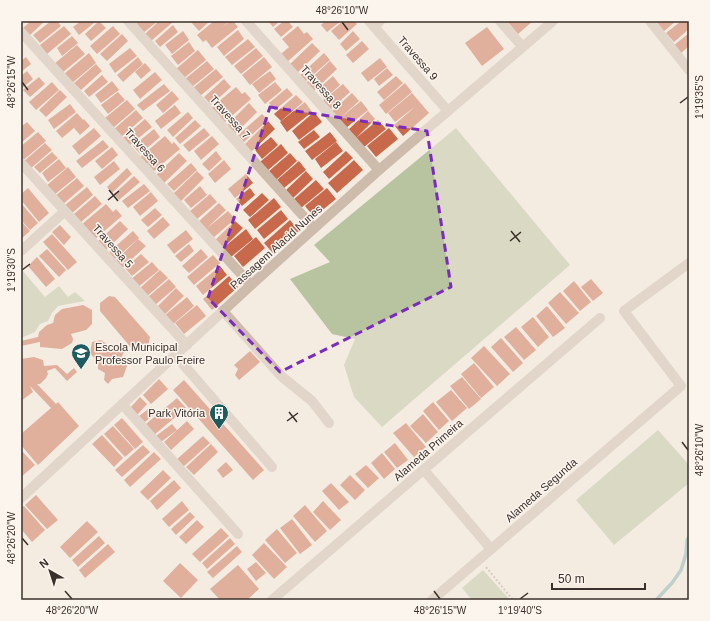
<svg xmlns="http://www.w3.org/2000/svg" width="710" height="621" font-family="Helvetica,sans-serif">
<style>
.green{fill:#b8c4a0}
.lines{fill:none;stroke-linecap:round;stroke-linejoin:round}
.stream{stroke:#7fb0b2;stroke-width:3.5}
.building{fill:#c8694b}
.path{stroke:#b9a596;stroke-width:2;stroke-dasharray:2 2;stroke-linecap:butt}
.minor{stroke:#cdbbac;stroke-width:10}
.tertiary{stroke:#cdbbac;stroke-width:10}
.marked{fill:none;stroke:#7b2cbf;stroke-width:3;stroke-dasharray:8 5;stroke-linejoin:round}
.ticks{fill:none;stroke:#3b302b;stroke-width:1.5}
.labels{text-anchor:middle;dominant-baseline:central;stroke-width:3;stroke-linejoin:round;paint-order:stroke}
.street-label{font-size:11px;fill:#3b302b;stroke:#fbf5ee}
.poi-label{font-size:11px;fill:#3b302b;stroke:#fbf5ee;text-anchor:start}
.neatline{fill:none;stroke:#3b302b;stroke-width:1.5}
.ticks-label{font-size:10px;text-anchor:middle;fill:#3b302b}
</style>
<rect width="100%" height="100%" fill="#f4ebe1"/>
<path class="green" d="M456 128 570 265 382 427 354 397 344 365 355 339 332 334 290 279 330 262 314 245Z
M21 269 45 297 59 286 68 297 75 292 85 301 58 306 52 313 48 321 40 324 35 332 21 338Z
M658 430 689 465V483L614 545 576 500Z
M483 570 510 600H472L462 588Z"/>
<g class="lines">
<path class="stream" d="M656 600 672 583 681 570 686 554 687 540 689 537"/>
</g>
<path class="building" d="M31 21H45L30 35 23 28Z
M51 21H57L61 26 40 43 33 35Z
M81 21H93L94 23 79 35 73 27Z
M99 21 106 28 91 41 85 34Z
M139 21H158L143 33 135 24Z
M159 21 173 22 151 41 145 34Z
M192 21H210L199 31 191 22Z
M214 21H229L222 28 230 21H233L238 27 212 48 206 40 203 42 197 35Z
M268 21H280L273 27Z
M284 21H288L293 27 281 37 274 29Z
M325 21H341L327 32 321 25Z
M343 21H354L357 24 339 40 331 31Z
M507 21H533L518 34Z
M656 21H676L663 32Z
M681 21H689V29L674 42 666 33Z
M173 25 178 32 160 47 155 41Z
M64 26 71 34 47 54 40 45Z
M113 26 120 34 97 54 90 46Z
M298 26 304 34 307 32 313 39 287 62 281 54 289 47 282 39Z
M487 27 504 49 482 66 465 43Z
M238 30 244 39 224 56 217 47Z
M183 31 189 40 172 54 165 45Z
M353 31 360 39 346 51 340 44Z
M689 33V46L680 54 673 46Z
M122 34 128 41 107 61 100 54Z
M72 36 78 43 62 56 57 48Z
M248 39 255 47 232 65 225 57Z
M362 41 369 49 353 63 346 55Z
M189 42 195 51 178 65 171 56Z
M312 43 320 51 297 73 289 65Z
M77 45 85 54 62 73 54 64Z
M130 48 137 56 115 73 109 64Z
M256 48 263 56 241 74 234 66Z
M198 50 206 60 184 78 176 69Z
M89 53 96 63 72 83 64 74Z
M324 53 330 60 306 81 300 75Z
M26 57 31 64 21 72V61Z
M138 57 143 64 123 82 117 75Z
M264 57 272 67 250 85 242 75Z
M380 58 387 67 368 82 361 73Z
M207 61 214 69 192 87 185 79Z
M330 61 337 69 313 92 305 84Z
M145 63 151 70 141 79 135 72Z
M96 64 102 71 81 90 74 83Z
M387 68 393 75 379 86 374 79Z
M216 69 223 77 200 96 193 88Z
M27 71 33 79 21 89V76Z
M270 71 276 79 259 93 252 84Z
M155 72 162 80 140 99 133 90Z
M102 75 108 82 89 97 84 91Z
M333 76 340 85 324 99 317 90Z
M396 76 403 83 384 100 377 92Z
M39 77 45 84 30 97 23 90Z
M224 79 231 87 211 105 204 97Z
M112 81 119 90 101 103 95 95Z
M52 82 59 90 36 110 29 102Z
M275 82 282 90 265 104 258 95Z
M405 83 412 92 386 114 379 105Z
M164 84 170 91 143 111 137 105Z
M343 84 350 92 329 111 321 102Z
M236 87 242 94 245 92 251 99 225 122 211 108Z
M287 88 293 95 275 110 269 103Z
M60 90 67 97 46 117 39 110Z
M172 91 179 99 163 113 156 105Z
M118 92 125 100 108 114 101 105Z
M352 93 359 101 338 120 331 112Z
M412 93 429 113 403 136 394 125 416 106 395 122 388 113Z
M296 95 303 102 281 121 274 114Z
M127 100 135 109 113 128 105 118Z
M361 101 368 110 346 128 339 119Z
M305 102 312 112 287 132 280 122Z
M249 103 257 112 235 134 227 125Z
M70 104 76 112 54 129 48 120Z
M175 105 181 113 161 129 155 121Z
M136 110 143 118 121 137 114 129Z
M368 111 375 119 355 139 347 131Z
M188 112 193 118 173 137 167 130Z
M314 112 322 122 299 140 292 131Z
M77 113 83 120 84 119 90 126 80 135 74 128 81 122 62 138 56 131Z
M262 114 268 120 244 142 238 135Z
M145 119 152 127 129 146 123 138Z
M195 120 201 126 180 144 175 138Z
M378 120 386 129 364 147 356 138Z
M268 121 275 129 251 152 244 145Z
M27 122 35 131 21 143V127Z
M94 128 101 136 79 155 72 146Z
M204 128 210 135 189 152 183 145Z
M389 128 398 139 376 157 367 146Z
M154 129 160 137 140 154 133 146Z
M314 130 320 137 304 149 298 142Z
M38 132 46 141 21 162V146Z
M330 132 337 141 312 160 305 151Z
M165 136 172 144 174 142 180 149 154 171 148 164 160 153 146 165 140 157Z
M212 136 219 144 201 160 194 151Z
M271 137 278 145 262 159 255 150Z
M103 140 109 147 82 168 76 161Z
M336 142 343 151 321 168 315 159Z
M45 143 52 150 30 169 23 162Z
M281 144 288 153 267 171 260 162Z
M112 147 118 155 102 169 95 161Z
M216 151 222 159 209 171 202 164Z
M346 151 353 158 329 179 323 172Z
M52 152 58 158 40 173 34 167Z
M179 153 187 161 164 183 156 175Z
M290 153 297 161 276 180 268 172Z
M59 159 66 168 48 182 42 173Z
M224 160 231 169 215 183 208 174Z
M354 160 363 170 337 193 328 183Z
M114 161 120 169 100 185 94 177Z
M299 161 306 170 284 188 277 180Z
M191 163 197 170 174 191 167 184Z
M68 167 76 177 54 195 46 186Z
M127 168 132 174 112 193 107 187Z
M197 171 204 178 180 202 173 194Z
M306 171 313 179 292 199 285 191Z
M246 174 253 183 235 198 228 189Z
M134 176 140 182 119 200 114 194Z
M77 178 84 186 62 205 55 196Z
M316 180 324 189 301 208 294 199Z
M144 184 150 191 128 208 122 201Z
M200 186 207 195 191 208 184 200Z
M87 187 93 195 71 214 64 206Z
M28 188 49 213 39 222 21 200V194Z
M250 188 255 195 242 206 236 199Z
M327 188 336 199 314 217 305 206Z
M151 192 158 201 140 216 133 207Z
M262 193 269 200 250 217 243 210Z
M210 194 217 202 196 220 189 212Z
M95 196 102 204 81 222 74 214Z
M274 198 281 207 255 229 248 220Z
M21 203 38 223 30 230 21 220Z
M219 203 226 210 205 230 198 222Z
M106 204 113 212 116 209 122 216 95 239 81 225Z
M155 208 162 215 148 227 141 220Z
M281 210 288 219 264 239 257 230Z
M228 211 235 219 213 238 206 229Z
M163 217 170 225 154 239 147 231Z
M290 220 299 231 273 253 264 243Z
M21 221 30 231 21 239Z
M120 221 128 229 105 251 97 242Z
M235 221 243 228 222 249 214 241Z
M60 225 71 237 64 245 52 232Z
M246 229 253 239 231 257 223 248Z
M186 230 193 239 174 254 167 245Z
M133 231 139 238 115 259 109 252Z
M52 234 77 262 68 270 43 242Z
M256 237 265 248 243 267 234 256Z
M138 239 146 246 121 269 114 262Z
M189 244 194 251 181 262 175 256Z
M47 249 66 270 59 277 39 256Z
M201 249 208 257 189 273 182 266Z
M141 254 149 262 132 276 125 268Z
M213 255 220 263 194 285 187 277Z
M37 257 55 279 46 287 28 266Z
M152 262 159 270 137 288 130 280Z
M220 266 227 275 203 295 196 286Z
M160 270 168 278 146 297 139 289Z
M229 276 238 287 212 310 203 299Z
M169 279 176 287 155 305 148 297Z
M591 279 603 293 593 301 581 287Z
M574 281 591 302 580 311 563 291Z
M176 288 184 296 163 316 156 308Z
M560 292 579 313 566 324 548 303Z
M109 296 115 297 150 337 148 346 140 351 133 350 100 311V303Z
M187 297 194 306 172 325 164 316Z
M83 305 92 310V324L86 330 71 334 73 339 72 343 62 349 40 347V342L21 346V341L38 337 39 332 47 325 53 323 55 315 62 309Z
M197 305 206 316 184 334 175 323Z
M547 306 565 328 553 337 536 316Z
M533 317 549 337 538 347 521 327Z
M516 327 536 350 524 360 504 337Z
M501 338 523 363 513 372 491 347Z
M101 340 110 346 117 344 124 352 121 358 127 366 123 377 112 379 108 384 104 380 105 373 98 369V364L95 361V359L90 353 92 342Z
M484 346 510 374 497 386 471 358Z
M250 351 260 362 239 380 235 375 238 369 234 365Z
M34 357 43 360 44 366 57 365 67 374 74 368 77 372 67 381 55 368 47 371 48 374 46 378 40 384H37L56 404 58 402 79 426 38 465 21 445V434L51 408 30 386 33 392 21 401V359Z
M474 363 494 387 481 398 461 374Z
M462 377 481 399 469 409 450 386Z
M159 379 168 389 151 404 143 395Z
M184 380 264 470 253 480 173 390Z
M451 390 467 408 452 421 436 402Z
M140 397 147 404 137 415 130 408Z
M177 398 186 408 154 435 146 424Z
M433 402 449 421 439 430 423 411Z
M151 407 156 413 145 422 139 416Z
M423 414 438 432 426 443 410 426Z
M122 418 143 442 135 449 114 425Z
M187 421 194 429 171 450 164 442Z
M406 423 426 447 414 457 393 433Z
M172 424 177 430 161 442 156 436Z
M113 426 134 449 125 457 104 434Z
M102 435 123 458 114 467 92 444Z
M203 436 210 443 183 467 176 460Z
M395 443 408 460 397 468 384 452Z
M211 444 218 452 194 475 186 467Z
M143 445 150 452 122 477 115 470Z
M23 452 35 465 21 477V453Z
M154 452 161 459 130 487 124 480Z
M382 453 395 469 384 479 371 463Z
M226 462 233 470 223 478 217 470Z
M366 465 379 478 368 488 355 474Z
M163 470 171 478 148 500 140 492Z
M350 475 365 490 355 500 340 485Z
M174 480 181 488 157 510 150 501Z
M331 483 349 502 339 510 322 491Z
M36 495 58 520 47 529 25 505Z
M182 501 189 510 169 527 162 519Z
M323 501 341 520 330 530 313 512Z
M305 505 327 531 315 542 293 516Z
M24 506 45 530 32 542 21 529V508Z
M190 512 195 517 176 535 171 529Z
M292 519 312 545 300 554 280 528Z
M197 520 204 527 186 544 179 537Z
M87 521 98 532 70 558 60 547Z
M221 528 229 536 200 562 192 554Z
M277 529 297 553 285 563 265 540Z
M99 536 105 543 78 567 72 560Z
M230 538 235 544 207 569 202 563Z
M264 543 287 567 274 579 252 555Z
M108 544 115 552 85 578 79 570Z
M237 546 242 552 213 578 207 572Z
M256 562 266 573 256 581 247 569Z
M180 563 198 580 181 598 163 581Z
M238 565 259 589 247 600H220L210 589Z"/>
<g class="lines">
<path class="path" d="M486 567 513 600"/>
<path class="minor" d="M128 21 314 228
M246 21 379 170
M500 21 522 46
M650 21 689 70
M374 27 380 21
M21 32 251 285
M448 111 553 21
M21 163 187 345
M21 251 65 211
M223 311 281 376 312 401 329 423
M176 356 272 467
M122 404 238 534
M424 470 491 549
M272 600 600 318
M432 600 681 386 624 311 689 263"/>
<path class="tertiary" d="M21 498 251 285 379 170 448 111 369 21"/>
</g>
<path d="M0 0H710V621H0ZM270 107 427 131 451 287 280 372 208 298Z" fill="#f4ebe1" fill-opacity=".55" fill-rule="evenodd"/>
<path class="marked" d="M270 107 427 131 451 287 280 372 208 298Z"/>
<path class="ticks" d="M342 22 348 30M22 82 28 90M680 103 688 97M109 190 118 201M108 200 119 191M511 231 520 242M510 241 521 232M22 270 30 264M289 412 297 422M287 421 298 413M682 442 688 450M22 538 28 545M65 591 72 599M434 591 440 599M520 599 528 593"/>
<defs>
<g id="school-pin" transform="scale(1)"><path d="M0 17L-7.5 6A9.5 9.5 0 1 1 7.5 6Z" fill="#1f5a5e" stroke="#fbf5ee"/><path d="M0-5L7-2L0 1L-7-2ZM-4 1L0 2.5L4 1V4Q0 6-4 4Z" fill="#fff"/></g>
<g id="building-pin" transform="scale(1)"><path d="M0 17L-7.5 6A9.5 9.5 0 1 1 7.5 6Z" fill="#1f5a5e" stroke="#fbf5ee"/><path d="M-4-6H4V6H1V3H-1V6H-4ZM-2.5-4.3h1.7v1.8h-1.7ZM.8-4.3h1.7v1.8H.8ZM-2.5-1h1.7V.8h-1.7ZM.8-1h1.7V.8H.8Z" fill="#fff"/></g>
</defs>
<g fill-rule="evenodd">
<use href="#school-pin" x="81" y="353"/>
<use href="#building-pin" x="219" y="413"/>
</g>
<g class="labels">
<g class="street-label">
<text transform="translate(418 58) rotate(49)">Travessa 9</text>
<text transform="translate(321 87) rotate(48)">Travessa 8</text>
<text transform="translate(230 117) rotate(48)">Travessa 7</text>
<text transform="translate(145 150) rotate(48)">Travessa 6</text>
<text transform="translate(113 246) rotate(48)">Travessa 5</text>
<text transform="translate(276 247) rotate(-42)">Passagem Alacid Nunes</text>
<text transform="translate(428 450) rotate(-41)">Alameda Primeira</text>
<text transform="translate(541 490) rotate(-41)">Alameda Segunda</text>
</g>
<g class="poi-label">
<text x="95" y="347">Escola Municipal<tspan x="95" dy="13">Professor Paulo Freire</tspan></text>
<text x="205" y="413" text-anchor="end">Park Vitória</text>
</g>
</g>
<rect width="710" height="621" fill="none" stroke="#fbf5ee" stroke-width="44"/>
<g transform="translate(50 571) rotate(321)" stroke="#fbf5ee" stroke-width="3" paint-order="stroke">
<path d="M0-3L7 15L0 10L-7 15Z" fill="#3b302b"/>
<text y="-6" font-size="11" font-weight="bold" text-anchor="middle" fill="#3b302b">N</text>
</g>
<path d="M552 583v6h93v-6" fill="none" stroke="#3b302b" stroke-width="2"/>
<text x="558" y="583" font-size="12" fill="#3b302b" stroke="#fbf5ee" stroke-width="3" paint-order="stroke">50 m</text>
<rect x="22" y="22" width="666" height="577" class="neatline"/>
<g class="ticks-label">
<text x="342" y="14">48°26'10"W</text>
<text transform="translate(11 82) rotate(-90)" y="4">48°26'15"W</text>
<text transform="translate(699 97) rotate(-90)" y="4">1°19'35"S</text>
<text transform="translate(11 270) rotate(-90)" y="4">1°19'30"S</text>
<text transform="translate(699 450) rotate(-90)" y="4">48°26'10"W</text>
<text transform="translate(11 538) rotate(-90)" y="4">48°26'20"W</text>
<text x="72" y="614">48°26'20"W</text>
<text x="440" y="614">48°26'15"W</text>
<text x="520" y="614">1°19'40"S</text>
</g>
</svg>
